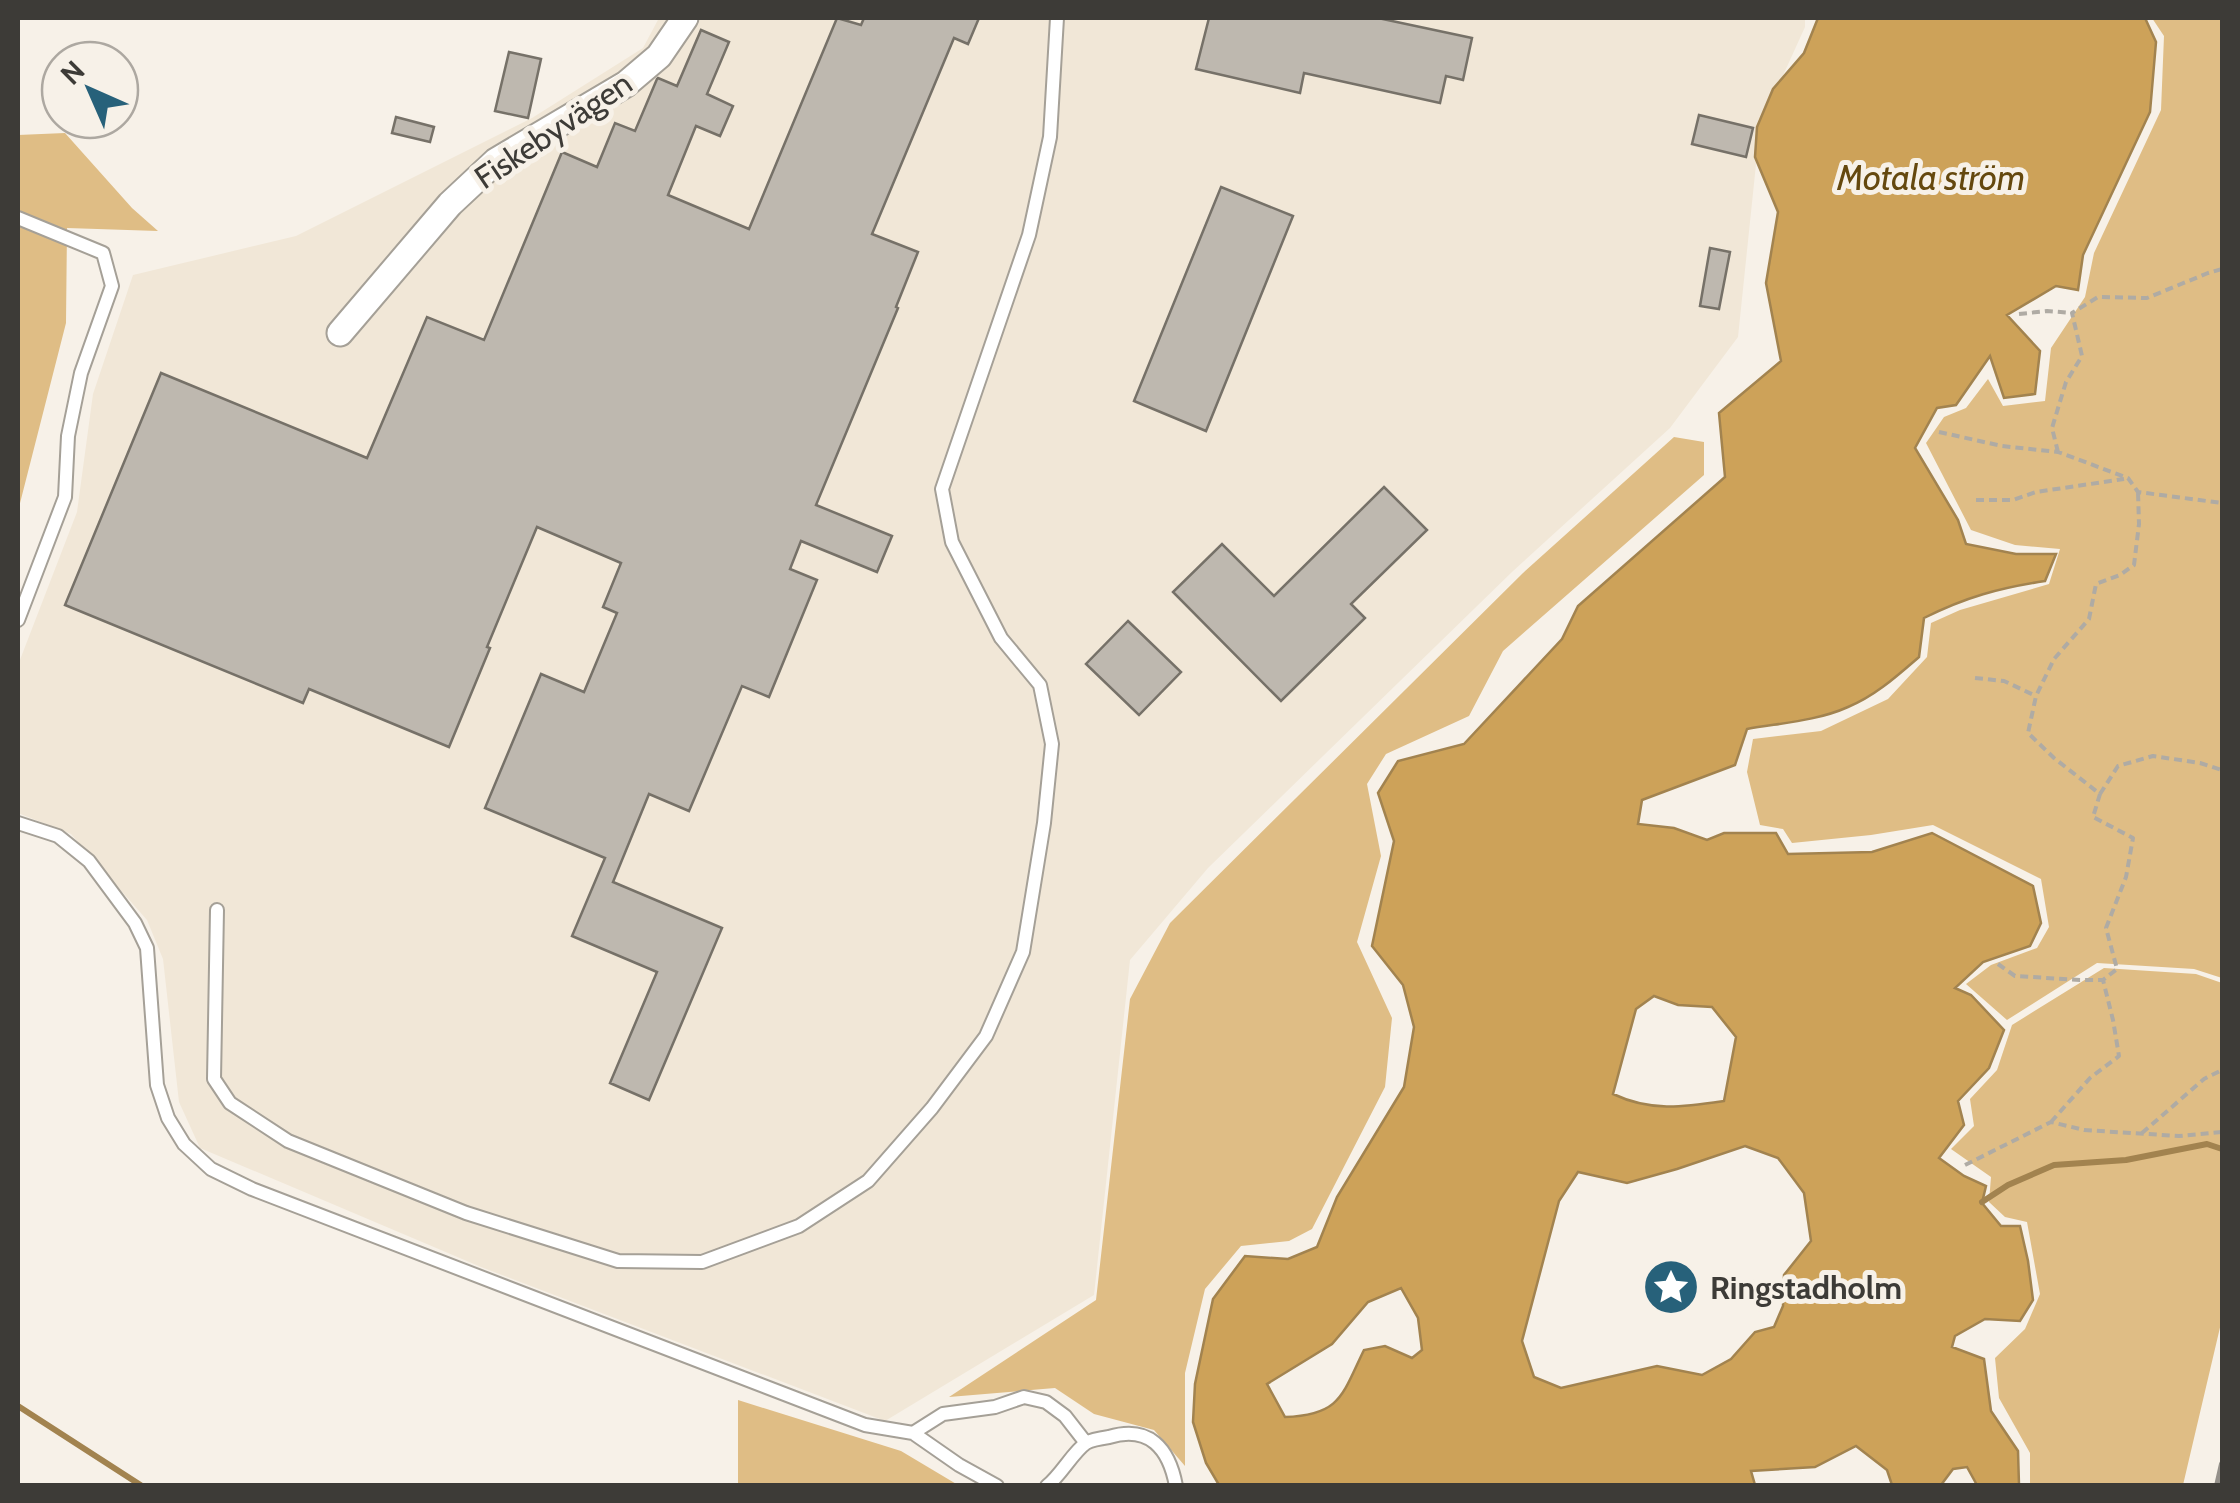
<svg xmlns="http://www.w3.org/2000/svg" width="2240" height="1503" font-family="Cabin,sans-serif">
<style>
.built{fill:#f1e7d7}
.green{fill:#dfbd85}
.water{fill:#cda259;stroke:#a2834f;stroke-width:2.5;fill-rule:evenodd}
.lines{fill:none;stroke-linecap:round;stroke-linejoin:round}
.stream{stroke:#a2834f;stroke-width:6}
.building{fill:#beb8af;stroke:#767168;stroke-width:2.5}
.lane-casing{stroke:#a5a097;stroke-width:16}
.street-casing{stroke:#a5a097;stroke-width:29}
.path{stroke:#afaba4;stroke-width:4;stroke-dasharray:8 5;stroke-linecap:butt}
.lane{stroke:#fff;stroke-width:12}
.street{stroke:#fff;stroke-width:25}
.rail{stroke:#94908a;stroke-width:6}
.labels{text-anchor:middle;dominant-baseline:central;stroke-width:10;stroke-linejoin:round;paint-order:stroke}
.street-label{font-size:32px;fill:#3d3b37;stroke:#f7f1e8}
.poi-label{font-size:32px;font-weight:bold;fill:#3d3b37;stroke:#f7f1e8;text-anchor:start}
.water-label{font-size:35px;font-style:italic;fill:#65480e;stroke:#f7f1e8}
</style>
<rect width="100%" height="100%" fill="#f7f1e8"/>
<path class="built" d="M659 18H1805V27L1760 126 1738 337 1670 428 1513 571 1208 868 1130 960 1094 1295 885 1421 481 1267 200 1148 179 1102 163 959 147 920 71 834 18 813V665L77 512 93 394 133 275 296 236 532 118 643 48Z"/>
<path class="green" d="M2152 18H2222V978L2194 969 2097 963 2007 1020 1966 984 1991 965 2037 948 2049 927 2041 879 1933 825 1871 835 1792 843 1783 829 1760 825 1747 772 1753 739 1821 731 1888 699 1927 657 1931 623 1960 610 2049 584 2060 549 2015 545 1971 530 1926 443 1944 417 1966 408 1988 379 2003 406 2045 401 2051 348 2085 297 2094 253 2161 110 2164 36Z
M65 133 132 208 158 231 67 228 66 323 18 511V135Z
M1674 437 1704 442V475L1503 651 1469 716 1386 754 1367 784 1381 856 1357 942 1392 1018 1385 1087 1312 1229 1289 1241 1241 1246 1205 1289 1185 1373V1466L1154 1430 1094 1414 1055 1388 949 1397 1096 1300 1130 999 1170 923 1523 573Z
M2104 968 2196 974 2222 983V1319L2183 1485H2030V1453L1999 1398 1995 1358 2025 1329 2040 1294 2027 1222 2005 1217 1989 1202 1991 1177 1951 1149 1974 1126 1970 1099 1997 1070 2012 1025Z
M738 1400 901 1451 958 1485H738Z"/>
<path class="water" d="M1818 18H2145L2156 42 2150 112 2083 255 2078 290 2056 286 2007 315 2040 351 2035 394 2004 398 1990 356 1956 405 1937 408 1915 448 1958 520 1966 544 2016 554H2056L2045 581C1999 588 1966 597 1924 618L1919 657C1897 676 1875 696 1848 707 1817 721 1780 723 1747 729L1735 765 1642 800 1638 824 1674 828 1707 840 1724 833H1776L1788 854 1872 852 1932 833 2033 886 2041 923 2030 946 1983 962 1955 988 1971 995 2004 1030 1989 1068 1958 1101 1964 1125 1939 1158 1964 1176 1986 1186 1982 1203 2001 1226H2020L2028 1261 2033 1300 2020 1321 1985 1319 1955 1336 1952 1347 1984 1359 1991 1411 2018 1451 2019 1485H1977L1967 1467 1953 1469 1941 1485H1892L1887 1470 1856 1446 1815 1467 1751 1471 1755 1485H1219L1206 1463 1193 1422 1195 1384 1213 1299 1245 1256 1288 1259 1317 1247 1337 1197 1404 1087 1414 1027 1403 985 1372 946 1394 841 1378 793 1398 761 1464 744 1562 639 1578 606 1725 477 1719 413 1781 361 1766 283 1778 212 1755 157 1757 127 1773 89 1804 53ZM1654 996 1678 1005 1712 1007 1736 1037 1724 1101C1683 1107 1651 1112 1613 1094L1636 1009ZM1745 1146 1778 1158 1804 1193 1811 1241 1784 1275 1783 1306 1774 1327 1755 1332 1731 1359 1702 1375 1657 1366 1561 1388 1534 1377 1522 1341 1559 1201 1578 1172 1627 1183 1677 1169ZM1401 1288 1418 1318 1422 1350 1412 1358 1385 1346 1364 1350C1342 1395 1341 1415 1285 1417L1267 1384 1332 1344 1368 1302Z"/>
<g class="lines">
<path class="stream" d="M1982 1202 2008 1185 2054 1165 2126 1160 2207 1144 2222 1149
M18 1406 142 1486"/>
</g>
<path class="building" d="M837 18 861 25 864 18H979L968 44 954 38 872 234 918 252 896 307 898 308 816 505 892 536 877 572 801 541 790 569 817 580 769 697 742 686 689 811 649 794 613 882 722 928 649 1100 610 1083 657 972 572 936 605 858 485 808 541 674 584 692 617 613 603 607 621 563 537 527 487 647 490 648 449 747 309 689 303 703 65 605 161 373 367 458 427 317 484 340 562 152 597 167 615 123 635 131 657 79 658 78 677 86 701 30 729 42 707 94 733 106 720 136 696 126 668 195 749 229Z
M1209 18H1378L1472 38 1463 80 1446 76 1440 103 1304 73 1300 93 1196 69Z
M509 52 541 59 528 118 495 111Z
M1699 115 1753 128 1746 157 1692 144Z
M396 117 434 127 430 142 392 133Z
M1221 187 1293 216 1206 431 1134 401Z
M1710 248 1730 252 1719 309 1700 306Z
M1384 487 1427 530 1351 604 1365 618 1281 701 1173 592 1222 544 1274 596Z
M1128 621 1181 672 1139 715 1086 664Z"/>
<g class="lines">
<g class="lane-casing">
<path id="lane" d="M18 218 103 253 112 286 81 373 68 436 65 497 18 620
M18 823 58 836 89 861 135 923 147 948 157 1085 168 1118 184 1144 211 1169 252 1189 865 1425 913 1433 959 1465 997 1486
M217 910 214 1079 230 1103 288 1141 466 1213 618 1261 702 1262 799 1226 868 1181 932 1108 986 1036 1023 952 1044 823 1052 744 1040 685 1001 638 952 542 942 489 1029 235 1050 137 1057 18
M913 1433 943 1414 995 1407 1024 1397 1046 1402 1065 1416 1086 1443
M1047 1486C1061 1475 1073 1452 1086 1443 1091 1440 1102 1438 1109 1437 1149 1425 1169 1448 1176 1486"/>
</g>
<g class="street-casing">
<path id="street" d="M340 333 450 204 496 161 626 84 659 56 685 18"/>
</g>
<path class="path" d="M2019 314 2047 311 2072 313
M1939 432 2002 446 2058 452 2128 478 2138 492 2222 503
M2058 452 2052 428 2066 382 2082 356 2072 313 2098 297 2147 298 2208 273 2222 269
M1976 500H2013L2036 492 2124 479
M1975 678 2004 681 2036 696
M2100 794 2118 766 2153 756 2200 763 2222 770
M1998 964 2015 976 2080 980H2103L2117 969 2106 928 2126 877 2133 838 2093 817 2100 794 2054 758 2028 733 2036 696 2054 659 2089 619 2096 584 2120 575 2134 565 2139 524 2138 492
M2051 1122 2090 1078 2119 1056 2113 1020 2103 980
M2142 1133 2204 1079 2222 1070
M1965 1165 2051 1122 2084 1130 2179 1136 2222 1132"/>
<use href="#lane" class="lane"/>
<use href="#street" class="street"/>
<path class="rail" d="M2217 1486 2222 1464"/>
</g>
<defs>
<g id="sight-disc" transform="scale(2.875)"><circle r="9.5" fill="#27617a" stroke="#f7f1e8"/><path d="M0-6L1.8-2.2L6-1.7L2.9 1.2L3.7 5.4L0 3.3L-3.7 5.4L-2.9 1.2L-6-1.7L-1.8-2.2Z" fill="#fff"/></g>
</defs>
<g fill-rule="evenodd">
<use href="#sight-disc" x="1671" y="1287"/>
</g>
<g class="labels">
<g class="street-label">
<text transform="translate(553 130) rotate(-34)">Fiskebyvägen</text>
</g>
<g class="poi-label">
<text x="1710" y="1287">Ringstadholm</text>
</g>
<g class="water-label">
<text x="1931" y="177">Motala ström</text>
</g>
</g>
<rect width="2240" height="1503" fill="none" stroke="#3d3b37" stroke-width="40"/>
<g transform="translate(90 90) rotate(315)"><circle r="48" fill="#f7f1e8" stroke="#ada8a1" stroke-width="2.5"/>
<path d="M0-8L18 38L0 25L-18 38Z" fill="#27617a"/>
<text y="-15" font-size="28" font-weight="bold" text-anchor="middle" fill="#3d3b37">N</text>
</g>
</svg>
